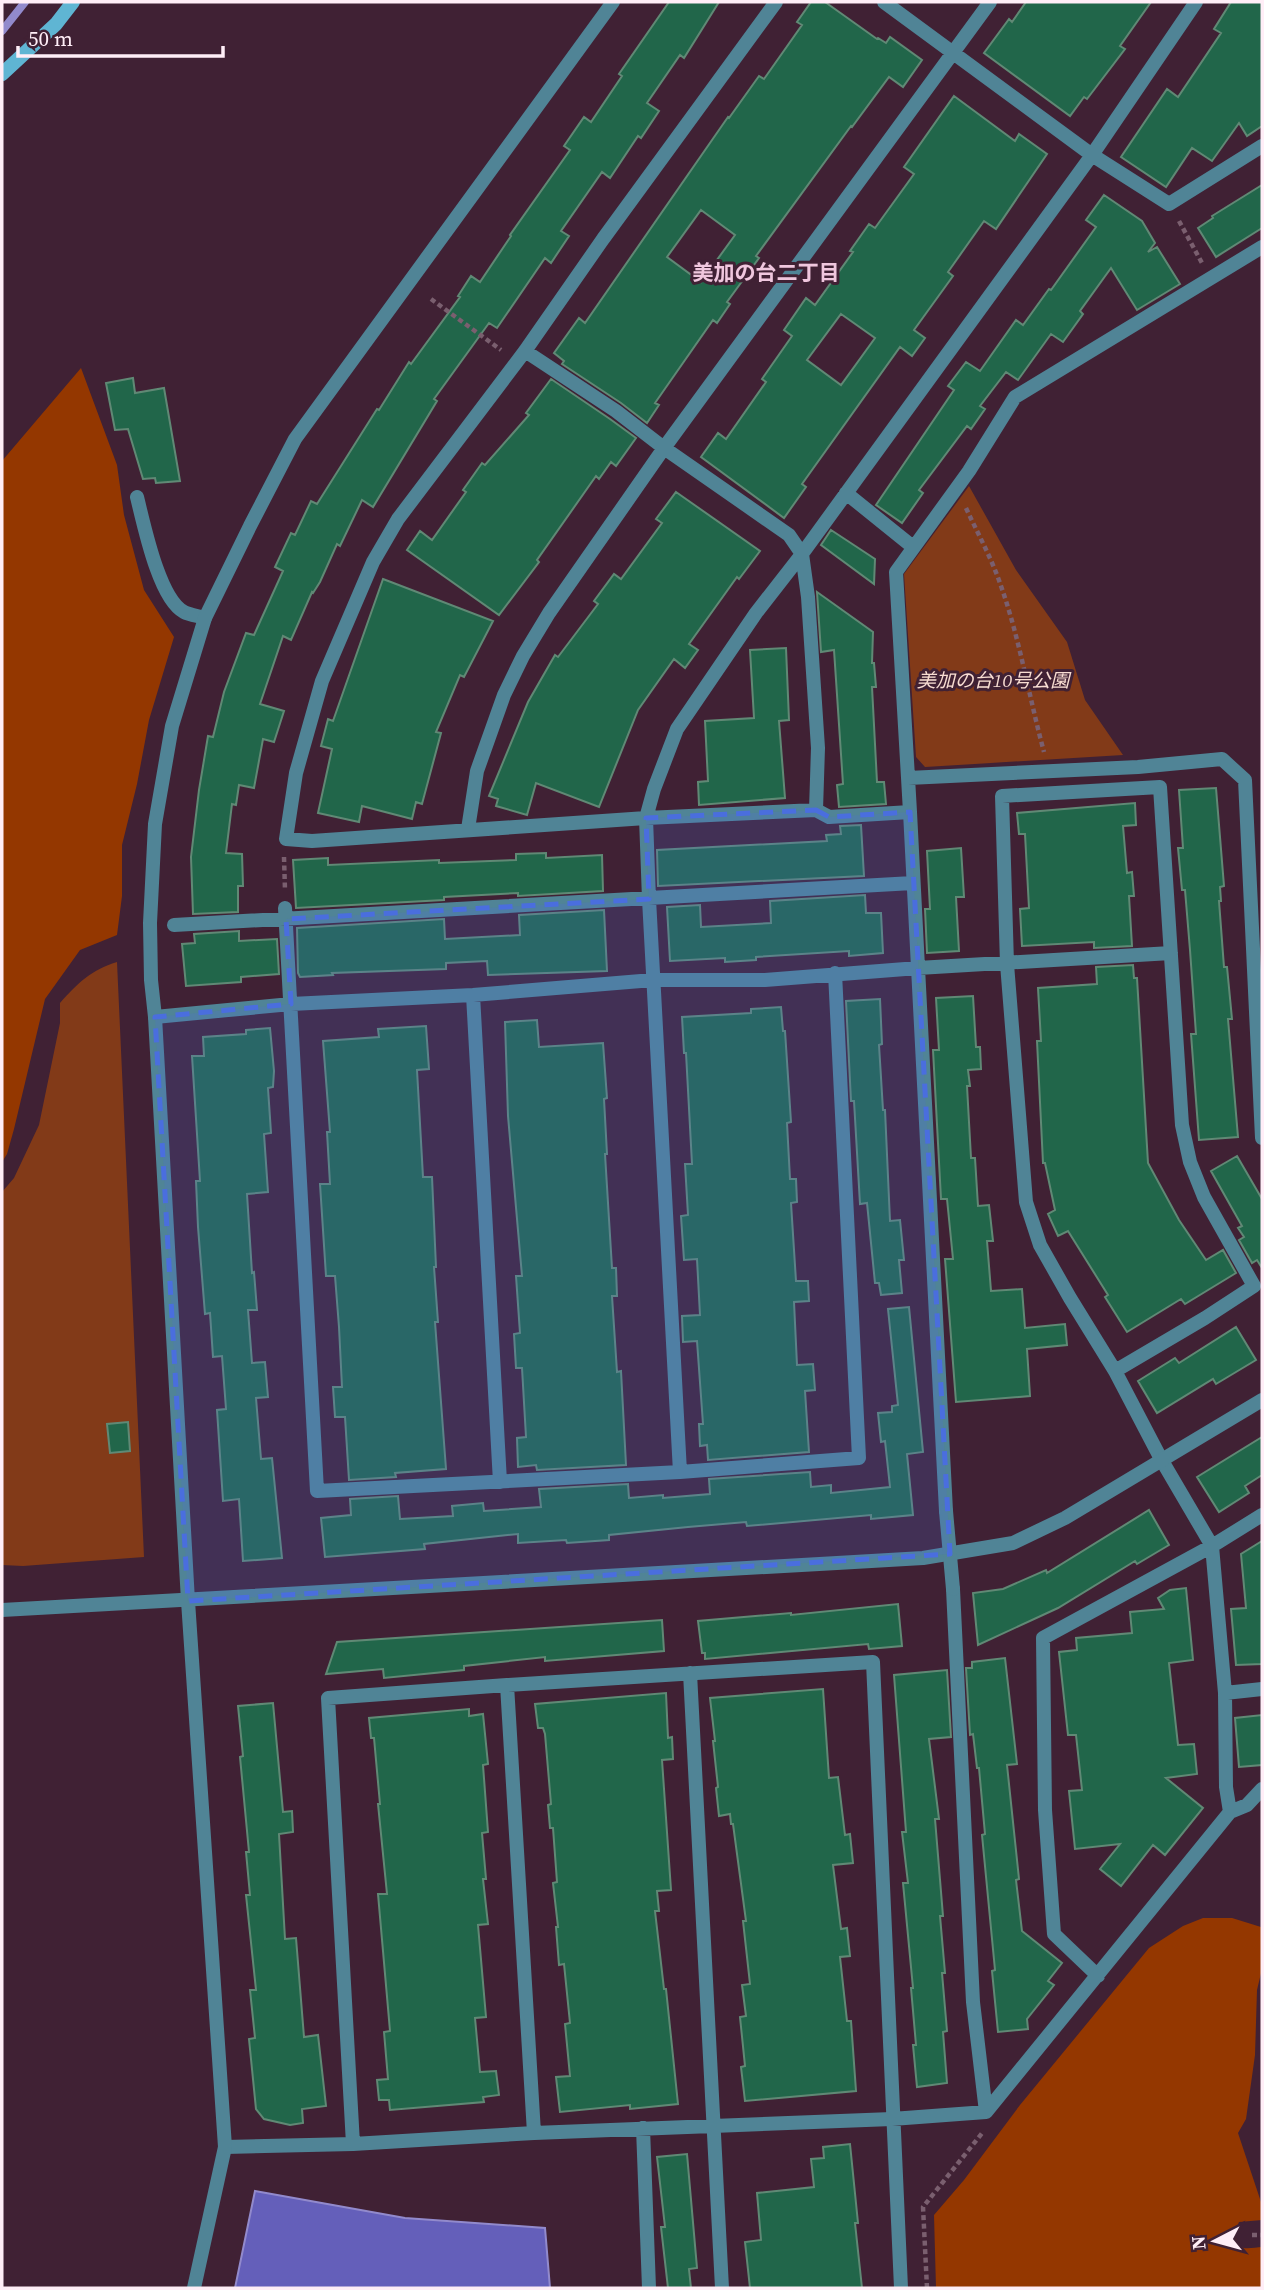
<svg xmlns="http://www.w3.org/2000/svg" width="1264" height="2290" font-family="'Source Serif 4','Noto Sans JP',serif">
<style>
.green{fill:#823a18}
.forest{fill:#943700}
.water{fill:#645fba;stroke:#928acc;stroke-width:2}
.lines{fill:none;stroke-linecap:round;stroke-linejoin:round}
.stream{stroke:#928acc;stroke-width:8}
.building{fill:#21664a;stroke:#608975;stroke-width:2;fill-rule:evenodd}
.path{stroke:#7a5f6f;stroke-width:4.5;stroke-dasharray:5 3.5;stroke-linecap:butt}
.minor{stroke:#508496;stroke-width:14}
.tertiary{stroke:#508496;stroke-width:14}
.secondary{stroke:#5fb5d3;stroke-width:14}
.minor-bridge{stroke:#508496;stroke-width:14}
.marked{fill:#4a6ede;fill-opacity:0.2;stroke:#4a6ede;stroke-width:5;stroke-dasharray:14 9;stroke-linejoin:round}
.labels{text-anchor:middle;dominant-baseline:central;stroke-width:6;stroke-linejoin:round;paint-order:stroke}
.park-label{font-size:19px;font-style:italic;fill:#f8ddd2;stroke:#402134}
.neighbourhood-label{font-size:21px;font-weight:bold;fill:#f0c7de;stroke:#402134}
</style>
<rect width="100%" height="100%" fill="#402134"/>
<path class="green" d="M969 486 1016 570 1067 642 1085 700 1123 755 925 767 916 757 904 574Z
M117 962 144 1557 23 1566 2 1565V1192L14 1178 39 1125 60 1023V1003C78 983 91 970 117 962Z"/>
<path class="forest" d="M81 368 117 465 124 515 144 590 174 637 149 720 137 784 122 845V896L117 935 80 950 45 999 14 1129 7 1154 2 1162V461Z
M1203 1918H1232L1261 1927 1262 1930V1969L1257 1990 1255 2055 1246 2119 1238 2133 1262 2205V2220L1239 2222C1235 2230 1233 2245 1244 2248 1249 2249 1257 2247 1262 2247V2287L936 2288 934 2215 964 2180 1020 2105 1149 1948 1183 1926Z"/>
<path class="water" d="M255 2191 405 2218 545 2228 550 2288H235Z"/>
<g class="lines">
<path class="stream" d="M2 31 25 2"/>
</g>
<path class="building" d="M669 2H719L684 58 680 55 647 103 659 111 641 138 638 136 610 178 602 172 561 231 569 236 551 263 545 258 497 328 489 323 434 399 437 401 373 507 362 500 340 546 337 544 320 582 313 593 312 592 291 640 283 636 260 704 284 711 274 742 263 739 254 788 239 785 236 805 232 804 226 853 242 854 243 886H238V912L193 914 191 857 199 790 208 736 213 737 224 692 246 633 254 635 283 571 275 567 291 533 295 535 311 501 317 504 377 409 379 410 409 362 411 364 460 297 458 296 471 276 480 282 511 236 510 235 570 150 564 146 584 117 591 122 622 76 619 74Z
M811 2H825L877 39 878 38 886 43 890 37 922 60 903 87 889 77 852 127 851 126 756 256 759 258 727 302 730 304 717 323 713 320 655 403 659 405 647 423 621 403 562 364 564 361 554 353 579 318 585 323 728 117 729 118 759 76 764 79 802 25 797 22ZM701 210 735 235 701 282 667 257Z
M1026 2H1151L1120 46 1125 49 1087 99 1084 97 1070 116 984 53 1009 19 1012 22Z
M1231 2H1262V126L1247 136 1239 123 1212 161 1192 148 1166 187 1121 157 1167 89 1178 97 1221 33 1214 29Z
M954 96 1015 141 1019 134 1047 154 996 229 984 221 948 272 953 276 914 330 925 338 912 356 900 347 802 484 806 487 784 518 701 457 718 433 726 439 766 382 762 379 792 336 784 330 806 298 815 305 853 252 850 251 869 224 875 228 914 174 904 167ZM841 314 875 338 841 385 807 360Z
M1262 185V228L1216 257 1198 228 1213 218 1212 216Z
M1104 195 1142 221 1155 243 1148 252 1157 247 1180 284 1137 310 1111 268 1080 311 1083 314 1063 342 1051 334 1018 380 1006 372 980 406 985 409 971 429 967 426 919 490 923 493 902 523 876 505 954 390 948 386 966 362 980 371 1016 320 1023 325 1049 289 1051 290 1096 227 1086 220Z
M133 378 135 393 164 388 180 481 156 483 155 478 143 479 128 429 115 430 106 383Z
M551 379 610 419 636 438 616 466 611 462 599 479 596 476 537 560 539 562 499 615 407 550 420 531 432 540 466 492 463 490 482 463 485 465 529 415 526 413Z
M676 492 760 551 739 579 737 577 689 644 698 650 685 668 674 659 638 710 599 807 536 783 527 815 496 806 498 799 489 796 528 702 555 655 558 657 598 604 594 601 614 574 621 579 662 523 656 519Z
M831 530 875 559 874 584 821 545Z
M383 579 493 621 464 677 460 675 436 732 441 733 422 804 416 802 412 819 362 806 359 822 318 813 332 749 321 746 328 719 333 721Z
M817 592 873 632 872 663H874L876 687H872L877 782H884L886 804 839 807 837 785 843 784 834 650 821 652Z
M786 648 789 720 779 721 785 798 699 805 698 782 708 781 705 721 754 718 750 650Z
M1216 788 1224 886 1220 887 1221 901H1219L1224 967H1227L1232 1019H1228L1238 1137 1199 1140 1191 1034H1196L1190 950 1185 890H1182L1178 848H1183L1179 790Z
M1135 803 1136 825 1123 826 1127 873 1132 872 1134 896H1129L1132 946 1094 948V942L1022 946 1020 909 1029 908 1025 834H1019L1017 813Z
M861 825 864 876 658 886 657 850 827 841 826 835 841 834 840 826Z
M961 848 964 897H956L959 951 927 953 925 909H930L927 851Z
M546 853V858L602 855 603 891 518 896V893L444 897V900L296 908 293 860 328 858V865L439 860V863L516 860V854Z
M865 895 866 913H881L883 953 849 956V951L756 957V960L725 962V958L670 961 667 907 700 905 701 927 771 923 770 901Z
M604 910 607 971 488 975 487 961 446 963V969L332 973 333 975 300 977 298 973 297 928 444 919 445 939 520 935 519 915Z
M239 931V941L277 939 279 974 241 977V982L186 986 182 944 195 943 194 934Z
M1133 965 1134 978H1137L1148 1163 1179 1220 1206 1260 1223 1250 1236 1273 1185 1304 1181 1299 1127 1332 1105 1297 1108 1295 1068 1231 1058 1236 1048 1214 1055 1210 1045 1163H1043L1037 1041H1041L1038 988 1097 984 1096 967Z
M973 996 976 1047H980L981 1069 968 1070 970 1086H967L971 1158H975L978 1206 989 1205 993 1241H987L991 1291 1022 1289 1025 1328 1065 1324 1067 1345 1027 1349 1030 1396 956 1402 945 1259H953L947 1199H941L933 1050H939L936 998Z
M880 999 882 1044 879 1045 883 1110H885L890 1221 900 1220 904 1260H899L902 1293 881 1295 879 1283H875L867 1203 860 1204 854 1101H851L846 1001Z
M781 1007 783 1031H785L791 1122 787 1123 790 1179H796L797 1202 791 1203 796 1281H808L809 1301 794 1302 797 1365 813 1364 815 1390 805 1391 809 1452 708 1460 707 1445 700 1446 699 1424H703L697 1341 683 1342 682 1316 700 1315 697 1259 684 1260 681 1216 688 1215 685 1164H692L686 1053H684L682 1017 751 1013V1009Z
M537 1020 539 1047 603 1043 607 1098 604 1099 607 1154H605L612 1268H616L617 1296H612L617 1372 621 1371 626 1465 537 1470 536 1465 518 1467 517 1438 526 1437 522 1368H516L514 1334 520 1333 516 1276H522L508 1116 505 1022Z
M426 1026 429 1069 417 1070 423 1177H432L436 1267H434L438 1322H435L446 1469 395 1473 396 1477 349 1480 345 1417H335L333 1387H342L339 1327 335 1276H326L320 1184H330L327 1132H330L323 1041 379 1037 378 1029Z
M270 1028 274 1071 273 1087 268 1088 271 1133 264 1134 268 1192 247 1194 252 1273 254 1272 257 1310H248L252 1363 265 1362 268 1397 256 1398 261 1459 272 1458 282 1558 243 1561 239 1499 223 1501 217 1410 226 1409 222 1356 213 1357 210 1313 205 1314 198 1227 196 1181H200L192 1056H204L203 1037 246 1034V1030Z
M1237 1156 1262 1199V1268L1257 1260 1252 1263 1239 1240 1244 1237 1238 1228 1242 1226 1211 1171Z
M909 1307 923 1452 907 1454 913 1515 871 1519V1515L747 1526 746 1522 688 1527 609 1535V1540L567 1543 566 1540 518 1543V1534L424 1544 425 1549 325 1557 321 1518 351 1515 350 1499 398 1496 400 1519 453 1516 452 1506 483 1503 484 1511 541 1507 539 1489 628 1484 629 1498 663 1495V1498L710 1494 709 1479 810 1472 811 1487 831 1485V1493L890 1487 885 1441 881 1442 878 1413 892 1412V1406L898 1405 888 1309Z
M1236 1327 1256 1360 1216 1384 1213 1379 1157 1413 1138 1381 1175 1358 1179 1363Z
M128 1422 130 1451 110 1453 107 1424Z
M1262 1437V1475L1245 1486 1249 1493 1219 1512 1197 1477Z
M1149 1510 1169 1545 1137 1564 1135 1561 1058 1608 978 1645 973 1593 1003 1589 1046 1570 1047 1573Z
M1262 1541V1664L1236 1665 1231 1609 1246 1608 1241 1554Z
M1186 1588 1193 1660 1169 1663 1178 1745 1194 1744 1197 1774 1166 1778 1203 1808 1165 1855 1153 1845 1121 1886 1100 1869 1120 1844 1075 1849 1069 1791 1082 1790 1076 1735H1068L1059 1652 1077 1650 1076 1638 1132 1633 1130 1612 1164 1609 1158 1598 1170 1590Z
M898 1604 902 1646 869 1649 868 1644 705 1659V1653H702L698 1621 791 1613V1615Z
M662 1620 664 1651 545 1661V1657L464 1666V1670L384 1678 383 1669 326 1674 337 1642Z
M1005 1658 1017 1764 1007 1765 1019 1879 1016 1880 1022 1931 1062 1963 1048 1981 1054 1985 1027 2019 1028 2029 998 2032 992 1971 995 1970 982 1835 985 1834 979 1768H977L973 1734 970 1735 966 1668H972V1662Z
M947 1670 951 1737 929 1739 939 1819H935L943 1916H940L945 1973H942L947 2031 943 2032 947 2083 917 2087 913 2045H916L911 1988H913L903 1883H908L902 1832H906L894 1675Z
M823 1689 829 1778 838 1777 845 1835 850 1834 853 1863 833 1865 841 1929 847 1928 850 1956 840 1957 847 2021H851L856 2091 745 2101 741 2067 745 2066 740 2017 746 2016 742 1985 750 1984 743 1921H746L733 1824H731L730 1814 719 1816 716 1788 718 1787 713 1741H715L710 1698Z
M666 1693 668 1738 672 1737 673 1759 662 1760 671 1890 657 1891 659 1911H655L664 1989H666L678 2104 630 2109V2105L560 2112 556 2077 570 2076 565 2024 570 2023 564 1964 559 1965 556 1927H558L553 1883 557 1882 553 1828H550L548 1805 551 1804 545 1734 543 1728H538L535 1704Z
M273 1703 283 1812 292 1811 293 1832 279 1834 285 1939 296 1938 304 2037 318 2035 326 2106 302 2109 303 2123 290 2125 264 2119 256 2109 249 2039 255 2038 250 1990H256L246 1895H250L246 1852H249L240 1757 243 1756 238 1706Z
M469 1709V1716L483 1714 488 1764 483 1765 488 1832 482 1833 486 1879H483L488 1924 478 1925 486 2017 475 2018 480 2072 496 2071 499 2095 483 2097 484 2102 390 2110 389 2100H379L377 2080 388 2079 384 2032 390 2031 378 1894H387L378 1804H380L374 1738H371L369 1718Z
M1262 1715V1765L1239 1767 1235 1718Z
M850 2144 858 2223H855L862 2288H750L745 2242 761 2240 757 2193 814 2187 811 2159 824 2158 823 2147Z
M687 2154 697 2268 689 2269 691 2288H668L661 2227H665L657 2157Z"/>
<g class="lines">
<path class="path" d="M1179 221 1202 263
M431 299 501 350
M966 508C978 534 992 559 1001 586 1020 640 1029 697 1044 752
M284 857 285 890
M1252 2235H1262
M927 2288 923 2207 983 2132"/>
<path class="minor" d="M884 2 1092 155 1169 204 1262 146
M525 351 616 411 664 448 789 535 802 554 808 597 818 748 816 810 646 818 312 841 286 839 296 773 322 681 373 562 398 519 525 351 603 239 776 2
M846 493 913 547
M137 497C144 525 159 599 184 612 190 615 199 616 205 618
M908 778 1138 767 1222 759 1245 780 1262 1138
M816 810 829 817 910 812 896 572 969 471 1015 397 1262 247
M910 812 946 1511
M468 829 477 771 504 695 523 656 549 613 664 448 990 2
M285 908 317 1491 680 1472 859 1458 835 973
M174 925 913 883
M473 995 500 1482
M155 1017 291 1004 473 995 653 980H765L918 968 1171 953
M680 1472 649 899 646 818 654 789 677 729 756 613 802 554 1092 155 1196 2
M953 1589 973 2002 986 2112
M690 1673 722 2288
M507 1685 534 2133
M1225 1693 1262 1689
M1230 1812 1247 1805 1262 1789
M1098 1976 1054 1934 1045 1810 1043 1638 1212 1546 1262 1515
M643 2128 649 2288
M353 2144 328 1698 507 1685 873 1662 901 2288
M225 2147 353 2144 534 2133 892 2119 986 2112 1230 1812 1226 1787 1225 1693 1212 1546 1161 1459 1115 1371 1070 1298 1040 1245 1026 1202 1007 964 1002 796 1160 787 1182 1125 1190 1162 1204 1197 1254 1286 1205 1318 1115 1371"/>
<path class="tertiary" d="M2 1610 837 1563 923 1558 1013 1543 1065 1518 1262 1400
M194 2288 225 2147 188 1601 155 1017 151 980 150 923 155 824 172 726 205 618 250 526 295 439 613 2"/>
<path class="secondary" d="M2 74 56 24 73 2"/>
<path class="minor-bridge" d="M946 1511 953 1589"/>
</g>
<path class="marked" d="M816 810 829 817 910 812 950 1554 188 1601 155 1017 291 1004 286 919 649 899 646 818Z"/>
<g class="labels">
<g class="park-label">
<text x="993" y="680">美加の台10号公園</text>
</g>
<g class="neighbourhood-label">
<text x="766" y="272">美加の台二丁目</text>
</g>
</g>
<rect width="1264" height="2290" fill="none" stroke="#ffeef7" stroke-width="7"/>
<g transform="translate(1215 2241) rotate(264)" stroke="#402134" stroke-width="5" paint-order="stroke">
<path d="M0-5L12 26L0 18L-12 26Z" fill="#ffeef7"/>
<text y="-10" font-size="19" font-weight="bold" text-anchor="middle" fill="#ffeef7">N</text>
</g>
<path d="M18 46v10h205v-10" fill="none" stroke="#ffeef7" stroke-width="3.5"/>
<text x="28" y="46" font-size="21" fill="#ffeef7" stroke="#402134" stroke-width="5" paint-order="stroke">50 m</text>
</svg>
